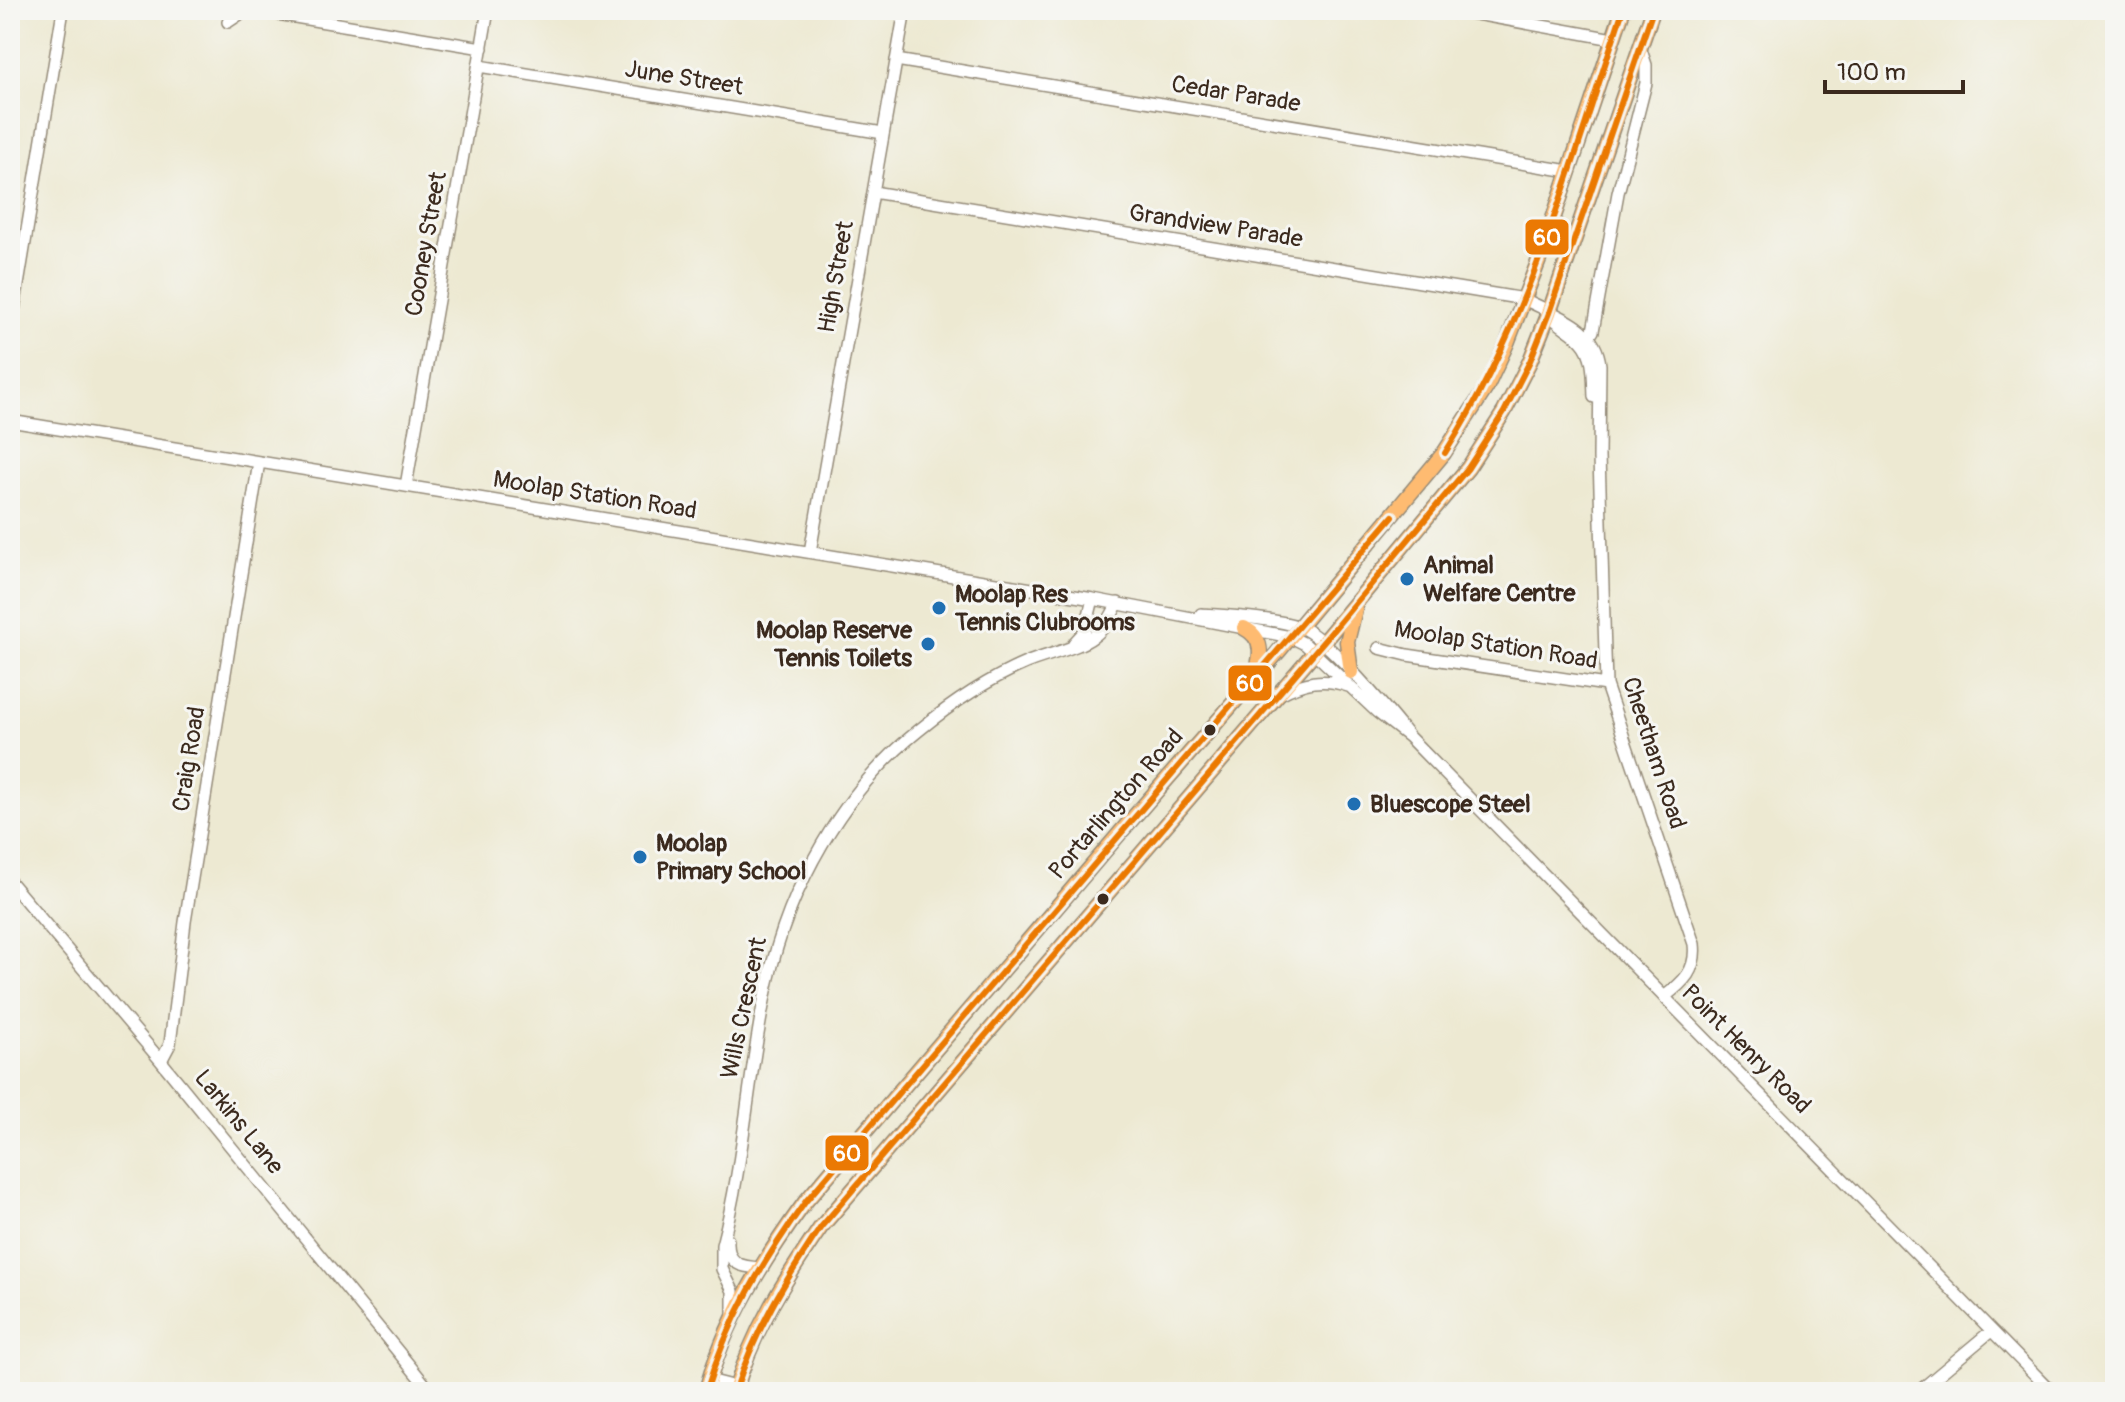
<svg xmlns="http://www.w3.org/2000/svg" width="2125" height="1402" font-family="Pangolin,sans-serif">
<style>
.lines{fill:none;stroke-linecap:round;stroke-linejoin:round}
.minor-casing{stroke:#948a78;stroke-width:14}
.major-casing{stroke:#948a78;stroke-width:17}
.minor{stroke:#fff;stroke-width:11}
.major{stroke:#febb71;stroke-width:14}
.bus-1-casing{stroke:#f6f6f2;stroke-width:12}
.bus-1{stroke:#eb7903;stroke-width:6}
.poi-dot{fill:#1f6fb2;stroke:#f6f6f2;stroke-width:3}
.bus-dot{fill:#3b2a1e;stroke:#f6f6f2;stroke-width:3}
.labels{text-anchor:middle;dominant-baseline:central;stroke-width:6;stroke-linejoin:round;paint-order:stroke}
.street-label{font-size:24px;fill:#3b2a1e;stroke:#f6f6f2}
.poi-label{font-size:24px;font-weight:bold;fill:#3b2a1e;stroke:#f6f6f2;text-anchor:start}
.line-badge{stroke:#f6f6f2;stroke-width:3}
.badge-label{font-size:22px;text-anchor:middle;font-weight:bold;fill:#fff}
</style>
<rect width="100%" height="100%" fill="#f6f6f2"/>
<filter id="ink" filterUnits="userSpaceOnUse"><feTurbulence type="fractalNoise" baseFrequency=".0125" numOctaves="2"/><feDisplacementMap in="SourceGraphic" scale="16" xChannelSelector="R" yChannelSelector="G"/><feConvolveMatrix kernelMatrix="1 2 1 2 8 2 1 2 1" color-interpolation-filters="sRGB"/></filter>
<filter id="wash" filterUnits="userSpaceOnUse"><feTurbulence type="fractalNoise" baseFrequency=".006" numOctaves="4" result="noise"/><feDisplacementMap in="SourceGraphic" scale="32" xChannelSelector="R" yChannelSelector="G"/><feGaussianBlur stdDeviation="1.8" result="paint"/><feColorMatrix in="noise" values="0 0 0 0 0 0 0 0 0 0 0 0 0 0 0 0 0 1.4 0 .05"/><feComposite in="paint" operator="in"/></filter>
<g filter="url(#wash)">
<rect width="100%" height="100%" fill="#ede9d2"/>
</g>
<g filter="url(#ink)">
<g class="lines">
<g class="minor-casing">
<path id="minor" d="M1454 10 1613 39
M228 22 246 10 259 11 482 48
M896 60 1569 171
M479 66 883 133
M873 192 1524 299C1556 316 1596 325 1600 365L1599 457 1606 685 1694 944C1697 970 1684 982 1664 997
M1549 313C1559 327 1572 330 1582 342 1595 356 1593 380 1594 397
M10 334 63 10
M1584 344 1593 331 1618 193 1646 83V65L1640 47
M10 421 1093 599 1291 637 1305 644 1377 712 1409 737
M406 486 488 10
M810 552 905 10
M1201 614C1228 616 1275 618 1300 627 1327 637 1389 712 1409 737L2052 1392
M1074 643 1085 631 1093 599
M1379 648 1407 655 1606 685
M1280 694C1303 682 1323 677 1348 686
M10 882 161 1061 431 1392
M161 1061 170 1044 185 922 259 462
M728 1240C727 1264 740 1267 761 1268
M733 1318V1291L722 1269V1245C745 1159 748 1069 768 982 789 887 842 792 918 731 951 704 986 680 1026 663 1044 655 1079 648 1093 637 1106 628 1111 616 1118 603
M709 1380 756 1392
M1918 1392 1991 1331"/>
</g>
<g class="major-casing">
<path id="major" d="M1244 628C1264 638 1262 656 1255 675
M1351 672 1347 642 1355 609
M706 1392C724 1321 764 1259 806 1201L1126 826 1278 652 1444 453 1486 388 1507 343 1542 252 1623 10
M735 1392C752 1331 786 1278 821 1227L1329 635 1468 468 1504 412 1530 361 1549 313 1653 10"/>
</g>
<use href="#minor" class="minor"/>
<use href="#major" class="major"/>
<g class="bus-1-casing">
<path id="bus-1" d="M1445 453C1531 318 1572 160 1623 10
M706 1392C727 1321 763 1261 806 1201L1393 516
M735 1392C754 1332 786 1279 821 1227L1329 635 1468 468 1504 412 1530 361 1549 313 1653 10"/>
</g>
<use href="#bus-1" class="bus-1"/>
</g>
</g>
<g class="poi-dot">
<circle cx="1407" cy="579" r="8"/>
<circle cx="939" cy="608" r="8"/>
<circle cx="928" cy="644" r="8"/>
<circle cx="1354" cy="804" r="8"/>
<circle cx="640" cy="857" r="8"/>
</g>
<g class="bus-dot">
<circle cx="1210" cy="730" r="7"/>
<circle cx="1103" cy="899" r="7"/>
</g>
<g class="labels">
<g class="street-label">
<text transform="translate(684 78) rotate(9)">June Street</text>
<text transform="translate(1236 94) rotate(9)">Cedar Parade</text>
<text transform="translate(1216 226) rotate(9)">Grandview Parade</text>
<text transform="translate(426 244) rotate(-80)">Cooney Street</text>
<text transform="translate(836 277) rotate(-80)">High Street</text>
<text transform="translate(595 495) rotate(9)">Moolap Station Road</text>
<text transform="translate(1496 645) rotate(9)">Moolap Station Road</text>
<text transform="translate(1654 753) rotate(72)">Cheetham Road</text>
<text transform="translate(189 759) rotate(-81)">Craig Road</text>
<text transform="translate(1116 804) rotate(-49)">Portarlington Road</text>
<text transform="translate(744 1008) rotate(-78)">Wills Crescent</text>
<text transform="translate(1746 1049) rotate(45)">Point Henry Road</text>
<text transform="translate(239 1122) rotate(51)">Larkins Lane</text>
</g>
<g class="poi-label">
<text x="1423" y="565">Animal<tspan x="1423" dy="28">Welfare Centre</tspan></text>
<text x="955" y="594">Moolap Res<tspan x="955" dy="28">Tennis Clubrooms</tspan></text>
<text x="912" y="630" text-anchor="end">Moolap Reserve<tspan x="912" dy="28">Tennis Toilets</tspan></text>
<text x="1370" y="804">Bluescope Steel</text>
<text x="656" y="843">Moolap<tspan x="656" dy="28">Primary School</tspan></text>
</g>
</g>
<g class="line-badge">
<rect x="1524" y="218" width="46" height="38" rx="8" fill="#eb7903"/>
<rect x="1227" y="664" width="46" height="38" rx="8" fill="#eb7903"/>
<rect x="824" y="1134" width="46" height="38" rx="8" fill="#eb7903"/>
</g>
<g class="badge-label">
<text x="1547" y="245">60</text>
<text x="1250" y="691">60</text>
<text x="847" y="1161">60</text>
</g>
<rect width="2125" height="1402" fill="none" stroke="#f6f6f2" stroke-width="40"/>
<path d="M1825 80v12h138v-12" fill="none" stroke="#3b2a1e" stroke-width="4"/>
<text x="1837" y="80" font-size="24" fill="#3b2a1e" stroke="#f6f6f2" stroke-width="6" paint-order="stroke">100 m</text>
</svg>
